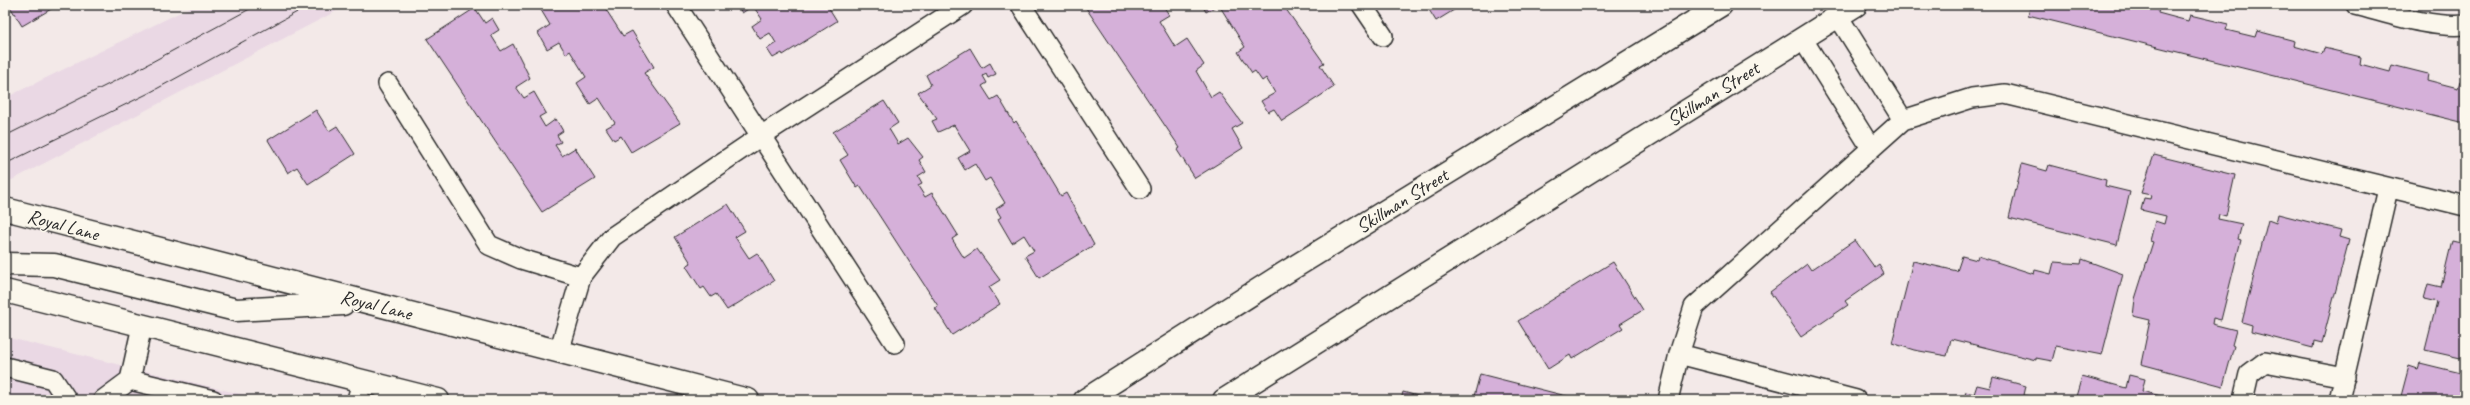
<svg xmlns="http://www.w3.org/2000/svg" width="2470" height="405" font-family="Caveat,sans-serif">
<style>
.built{fill:#ead8e4}
.building{fill:#d5b0d9;stroke:#2b2b2b}
.lines{fill:none;stroke-linecap:round;stroke-linejoin:round}
.service-casing{stroke:#2b2b2b;stroke-width:22}
.secondary-casing{stroke:#2b2b2b;stroke-width:25}
.service{stroke:#fbf7ec;stroke-width:19}
.secondary{stroke:#fbf7ec;stroke-width:22}
.tram{stroke:#2b2b2b;stroke-width:1}
.labels{text-anchor:middle;dominant-baseline:central;stroke-width:3;stroke-linejoin:round;paint-order:stroke}
.street-label{font-size:20px;fill:#2b2b2b;stroke:#fbf7ec}
</style>
<rect width="100%" height="100%" fill="#f3e9e8"/>
<filter id="ink" filterUnits="userSpaceOnUse"><feTurbulence type="fractalNoise" baseFrequency=".025" numOctaves="2"/><feDisplacementMap in="SourceGraphic" scale="8" xChannelSelector="R" yChannelSelector="G"/><feConvolveMatrix kernelMatrix="1 2 1 2 8 2 1 2 1" color-interpolation-filters="sRGB"/></filter>
<g filter="url(#ink)">
<path class="built" d="M195 5H348L12 180 5 178V98Z
M5 337 265 400H5Z"/>
<path class="building" d="M9 5H58L22 26Z
M538 5H603L623 36 632 31 654 67 644 73 680 123 631 152 621 136 614 140 606 128 615 123 599 98 590 104 577 83 586 77 570 51 566 54 559 42 547 49 538 33 550 25Z
M737 5H827L837 21 783 55 782 53 773 58 767 49 776 43 770 33 760 39 752 26 762 19 753 6 742 13Z
M1084 5H1163L1169 15 1159 21 1175 47 1187 39 1204 65 1196 71 1211 97 1219 92 1242 123 1232 129 1243 148 1195 178 1177 150 1180 148Z
M1202 5H1218L1206 12Z
M1219 5H1283L1324 63 1320 65 1334 87 1282 121 1274 109 1268 112 1261 101 1275 93 1266 78 1262 81 1255 71 1252 73 1238 52 1245 47Z
M1426 5H1462L1436 21Z
M2031 5H2141L2159 8 2158 13 2188 21 2190 15 2228 24 2226 30 2255 37 2257 31 2295 41 2294 46 2322 54 2324 48 2361 57 2360 64 2390 72 2392 65 2428 74 2427 80 2458 88 2460 81 2465 83V123L2028 15Z
M475 8 485 23 492 18 499 30 491 35 501 51 513 44 530 78 516 87 524 98 534 92 546 113 539 117 545 127 556 119 563 131 557 135 561 142 555 145 562 156 575 148 595 179 542 212 427 39Z
M970 48 982 68 990 63 996 74 988 78 986 74 983 76 987 83 982 86 991 100 998 96 1014 123 1016 121 1061 196 1066 193 1094 245 1039 278 1025 256 1034 251 1024 235 1012 243 998 219 1001 217 996 209 1005 203 990 178 985 181 975 164 965 170 958 158 970 151 954 125 938 132 932 121 937 119 918 93 931 85 926 75Z
M884 101 898 123 889 129 898 144 908 138 923 157 919 160 926 172 918 177 922 184 918 186 925 197 932 193 958 235 952 239 964 258 977 249 1000 280 989 287 1000 304 952 335 935 308 938 306 860 186 857 188 840 160 848 155 833 132Z
M316 110 329 131 337 126 355 154 308 184 297 167 288 173 268 140Z
M2154 155 2235 175 2226 216 2219 214 2218 219 2242 224 2238 239 2241 240 2221 320 2213 318 2212 324 2236 330 2232 345 2234 346 2223 386 2141 364 2150 320 2133 316 2135 299 2153 242 2150 241 2155 221 2164 224 2166 216 2141 210 2144 198 2150 199 2151 195 2141 193Z
M2022 164 2047 171 2049 165 2106 180 2105 186 2130 192 2117 245 2009 218Z
M728 204 745 231 735 237 749 258 757 253 774 281 727 310 716 294 711 297 704 287 701 289 686 266 691 263 675 237Z
M2278 214 2341 230 2339 237 2349 240 2322 343 2314 341 2313 348 2251 332 2252 325 2242 322 2268 220 2276 223Z
M1855 240 1875 268 1879 265 1884 274 1845 301 1848 305 1801 337 1770 292 1807 264 1811 270Z
M2452 241 2465 244V359L2425 350 2437 302 2424 299 2428 284 2441 287Z
M1962 256 1977 260 1978 256 2034 274 2035 270 2051 274 2054 262 2081 264 2082 259 2123 274 2102 355 2056 346 2052 361 2036 358V360L1951 339 1947 356 1914 350 1892 343 1913 261 1957 271Z
M1613 262 1643 310 1620 324 1623 328 1572 359 1570 355 1548 369 1518 321Z
M2420 363 2465 374V400H2400L2409 366 2418 369Z
M1480 374 1582 400H1473Z
M2129 375 2145 379 2142 391 2176 400H2075L2082 376 2126 388Z
M1993 377 2026 386 2024 395 2040 400H1963L1966 392 1974 394 1977 385 1990 388Z
M1403 392 1433 400H1401Z"/>
<g class="lines">
<g class="service-casing">
<path id="service" d="M676 5 895 343
M1021 5 1140 189
M1362 5 1383 36
M2356 5C2391 14 2429 28 2465 25
M1838 16 1903 120
M1802 38 1871 148
M388 84 489 245 521 259 581 277
M559 352 581 277 612 237 761 136 963 5
M1679 354 1856 400
M5 367 53 379 67 400
M130 380 213 400
M103 400 130 380 142 326
M357 400 362 381
M1668 400 1679 354 1694 307 1903 120 1972 98 2005 94 2465 206
M2243 400 2249 374 2265 362 2345 377
M2339 400 2388 189"/>
</g>
<g class="secondary-casing">
<path id="secondary" d="M5 209 748 400
M5 264 54 265 236 310 343 304
M5 291 438 400
M1085 400 1283 274 1721 5
M1224 400 1856 5"/>
</g>
<use href="#service" class="service"/>
<use href="#secondary" class="secondary"/>
<path class="tram" d="M5 136 137 70 257 5
M5 164 149 93 310 5"/>
</g>
</g>
<g class="labels">
<g class="street-label">
<text transform="translate(1713 94) rotate(-32)">Skillman Street</text>
<text transform="translate(1402 201) rotate(-32)">Skillman Street</text>
<text transform="translate(63 225) rotate(15)">Royal Lane</text>
<text transform="translate(376 305) rotate(14)">Royal Lane</text>
</g>
</g>
<rect width="2470" height="405" fill="none" stroke="#fbf7ec" stroke-width="20"/>
<rect x="10" y="10" width="2450" height="385" fill="none" stroke="#2b2b2b" stroke-width="1.5" filter="url(#ink)"/>
</svg>
